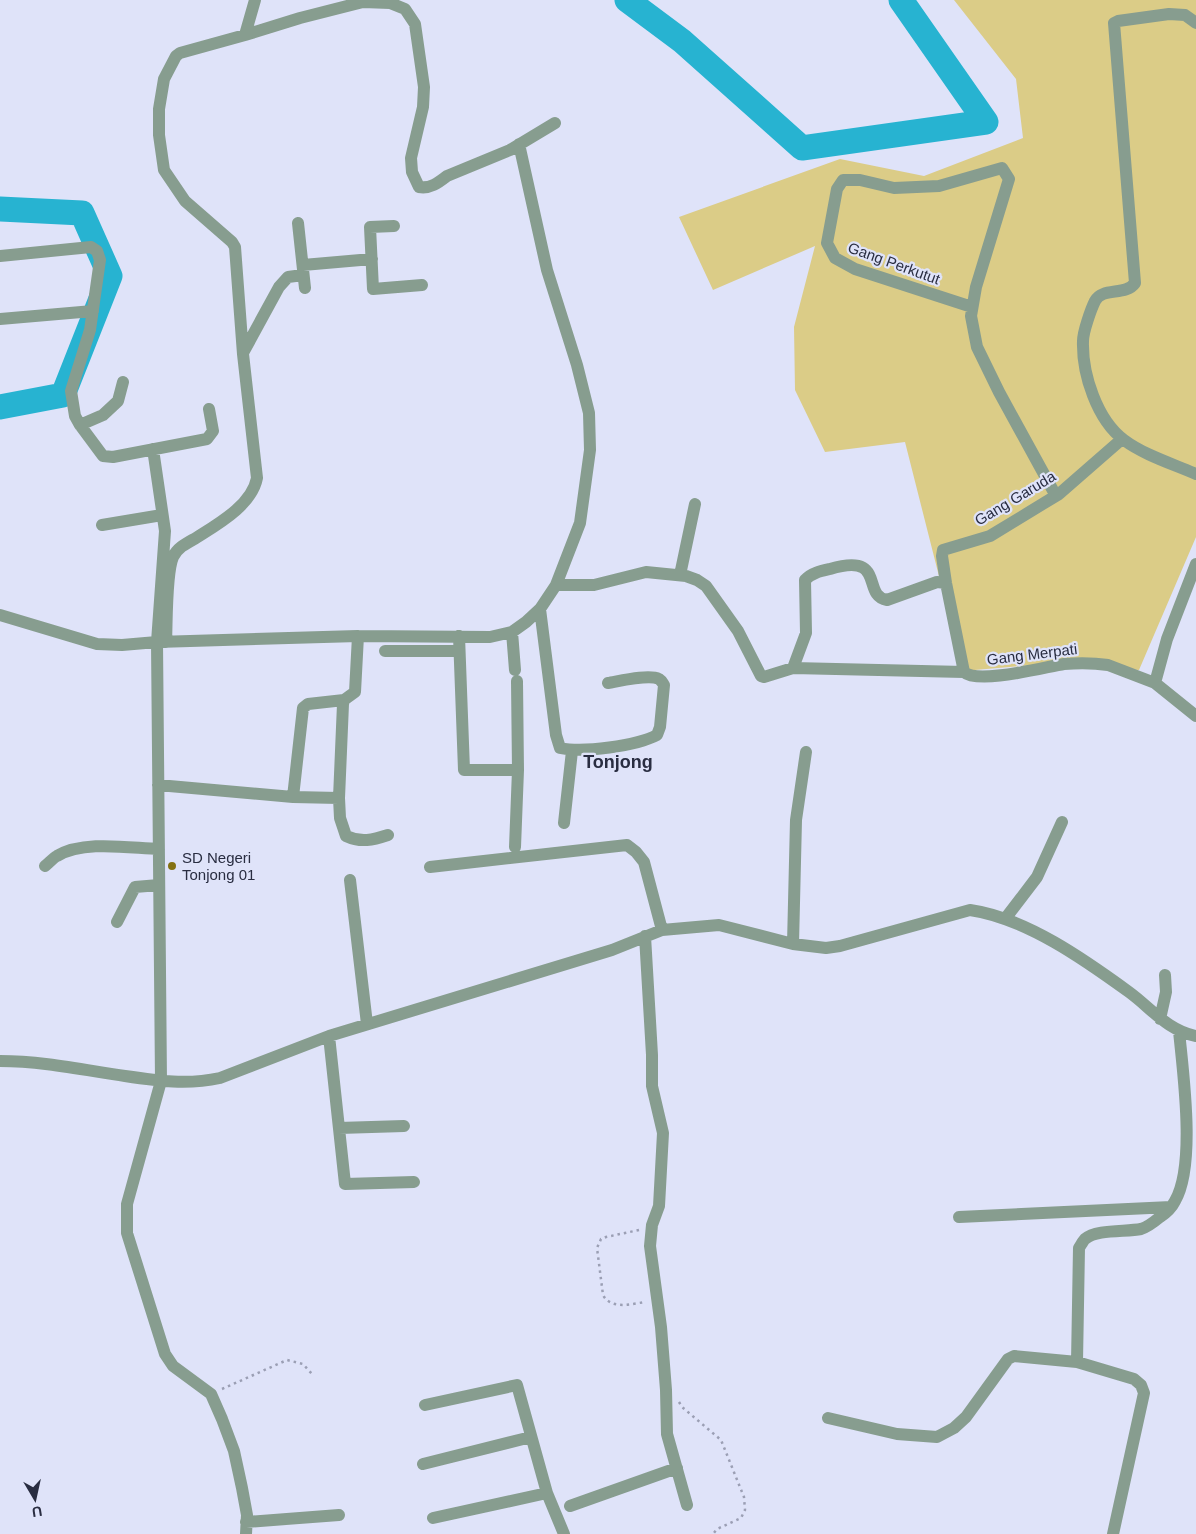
<svg xmlns="http://www.w3.org/2000/svg" width="1196" height="1534" font-family="Arial,sans-serif">
<style>
.green{fill:#dbcc87}
.lines{fill:none;stroke-linecap:round;stroke-linejoin:round}
.river{stroke:#27b3d1;stroke-width:25}
.path{stroke:#9b9fb4;stroke-width:2.5;stroke-dasharray:2.5 4;stroke-linecap:butt}
.minor{stroke:#879d8f;stroke-width:12}
.poi-dot{fill:#847112;stroke:#dfe3f9;stroke-width:2}
.labels{text-anchor:middle;dominant-baseline:central;stroke-width:4.5;stroke-linejoin:round;paint-order:stroke}
.street-label{font-size:15px;fill:#292d41;stroke:#dfe3f9}
.poi-label{font-size:15px;fill:#292d41;stroke:#dfe3f9;text-anchor:start}
.quarter-label{font-size:18px;font-weight:bold;fill:#292d41;stroke:#dfe3f9}
</style>
<rect width="100%" height="100%" fill="#dfe3f9"/>
<path class="green" d="M954 0H1196V537L1139 670 1033 665 963 671 905 442 825 452 795 390 794 327 815 246 713 290 679 217 840 159 924 176 1023 138 1016 79Z"/>
<g class="lines">
<path class="river" d="M627 0 682 41 802 148 986 122 901 0
M0 209 82 213 110 276 63 395 0 407"/>
<path class="path" d="M639 1230 606 1237 601 1239 597 1248 603 1295C611 1310 632 1304 645 1302
M222 1389 287 1360 303 1364 312 1374
M679 1402 682 1407 721 1440 744 1497 745 1510 741 1518 717 1529 713 1534"/>
<path class="minor" d="M1196 23 1185 15 1169 14 1118 21 1114 23 1135 283C1126 296 1102 287 1095 301 1091 309 1083 332 1083 341 1082 374 1097 420 1124 440 1144 455 1173 464 1196 474
M245 35 255 0
M298 223 305 288
M394 226 370 227 373 289 422 285
M0 256 91 247 97 251 100 260 90 330 71 391 75 416 80 425 103 456 113 457 207 439 213 431 209 409
M303 265 372 259
M972 307 855 269 835 258 827 243 837 189 843 180H860L894 188 939 186 1002 168 1009 179 976 287 971 316 977 347 999 392 1056 496
M0 319 93 311
M243 353 279 287 288 277 303 275
M80 425 103 415 118 401 123 382
M102 525 162 515
M680 575 695 504
M556 585H594L646 572 686 576 697 580 706 586 738 631 761 676 764 677 793 668 964 672C978 685 1045 667 1064 664 1078 663 1094 663 1108 665L1155 683 1196 716
M540 609 556 735 560 748C583 753 636 746 657 735L660 727 664 685C662 682 662 681 659 679 649 674 620 681 608 683
M0 615 97 644 122 645 157 642 165 531 153 449
M512 632 515 670
M358 636 355 692 344 700 343 704 339 798 340 818 346 836C361 843 373 840 388 835
M459 636 464 770H518
M166 642C167 622 166 573 173 557 178 547 187 543 196 538 218 524 252 505 257 478L243 354 235 247 232 242 185 201 164 170 159 135V109L164 79 176 56 180 53 245 35 300 18 363 2 390 3 405 9 415 24 424 87 423 107 411 158 412 172 419 187C430 189 438 183 447 176L510 150 555 123
M385 651H459
M793 668 806 633 805 580C811 573 821 571 830 569 887 552 861 596 887 600L937 582 946 583
M964 672 946 583 942 556 943 550 990 536 1059 494 1122 439
M1155 683 1167 639 1196 564
M158 785 293 797 339 798
M293 797 303 708 308 704 344 700
M564 823 572 751
M515 847 518 770 517 681
M45 866C49 863 53 858 57 856 84 840 129 848 159 849
M430 867 627 845 636 852 644 862 662 930
M350 880 367 1024
M1005 919 1037 877 1062 822
M117 922 135 887 159 885
M645 936 652 1055V1086L663 1133 659 1206 652 1225 650 1246 661 1327 666 1390 667 1434 687 1505
M793 944 796 820 806 752
M1160 1019 1166 992 1165 975
M329 1036 345 1184 414 1182
M0 1061C42 1061 84 1070 125 1076 159 1081 187 1085 220 1078L329 1036 612 950 662 930 719 925 793 944 826 948 840 946 970 910C1026 918 1085 960 1129 992 1151 1008 1168 1031 1196 1036
M339 1128 404 1126
M959 1217 1171 1207
M1077 1362 1134 1379 1141 1385 1144 1393 1113 1534
M425 1405 517 1385 547 1493 564 1534
M828 1418 897 1434 937 1437 954 1428 966 1417 1008 1359 1014 1356 1077 1362 1079 1248C1081 1245 1083 1241 1085 1239 1096 1229 1126 1232 1141 1229 1148 1227 1154 1222 1160 1217 1166 1213 1172 1207 1175 1201 1196 1165 1183 1073 1179 1031
M423 1464 531 1437
M570 1506 677 1468
M433 1518 547 1493
M246 1522 339 1515
M246 1534 247 1515 242 1488 234 1451 222 1419 211 1394 173 1366 165 1354 127 1233V1204L161 1081 157 642 358 636 490 637 512 632 526 622 540 609 556 585 580 523 590 450 589 413 577 365 547 270 519 144"/>
</g>
<circle class="poi-dot" cx="172" cy="866" r="5"/>
<g class="labels">
<g class="street-label">
<text transform="translate(894 263) rotate(20)">Gang Perkutut</text>
<text transform="translate(1015 498) rotate(-31)">Gang Garuda</text>
<text transform="translate(1032 654) rotate(-7)">Gang Merpati</text>
</g>
<g class="poi-label">
<text x="182" y="857">SD Negeri<tspan x="182" dy="17">Tonjong 01</tspan></text>
</g>
<g class="quarter-label">
<text x="618" y="762">Tonjong</text>
</g>
</g>
<g transform="translate(35 1499) rotate(171)" stroke="#dfe3f9" stroke-width="4" paint-order="stroke">
<path d="M0-4L9 19L0 12L-9 19Z" fill="#292d41"/>
<text y="-8" font-size="14" font-weight="bold" text-anchor="middle" fill="#292d41">U</text>
</g>
</svg>
